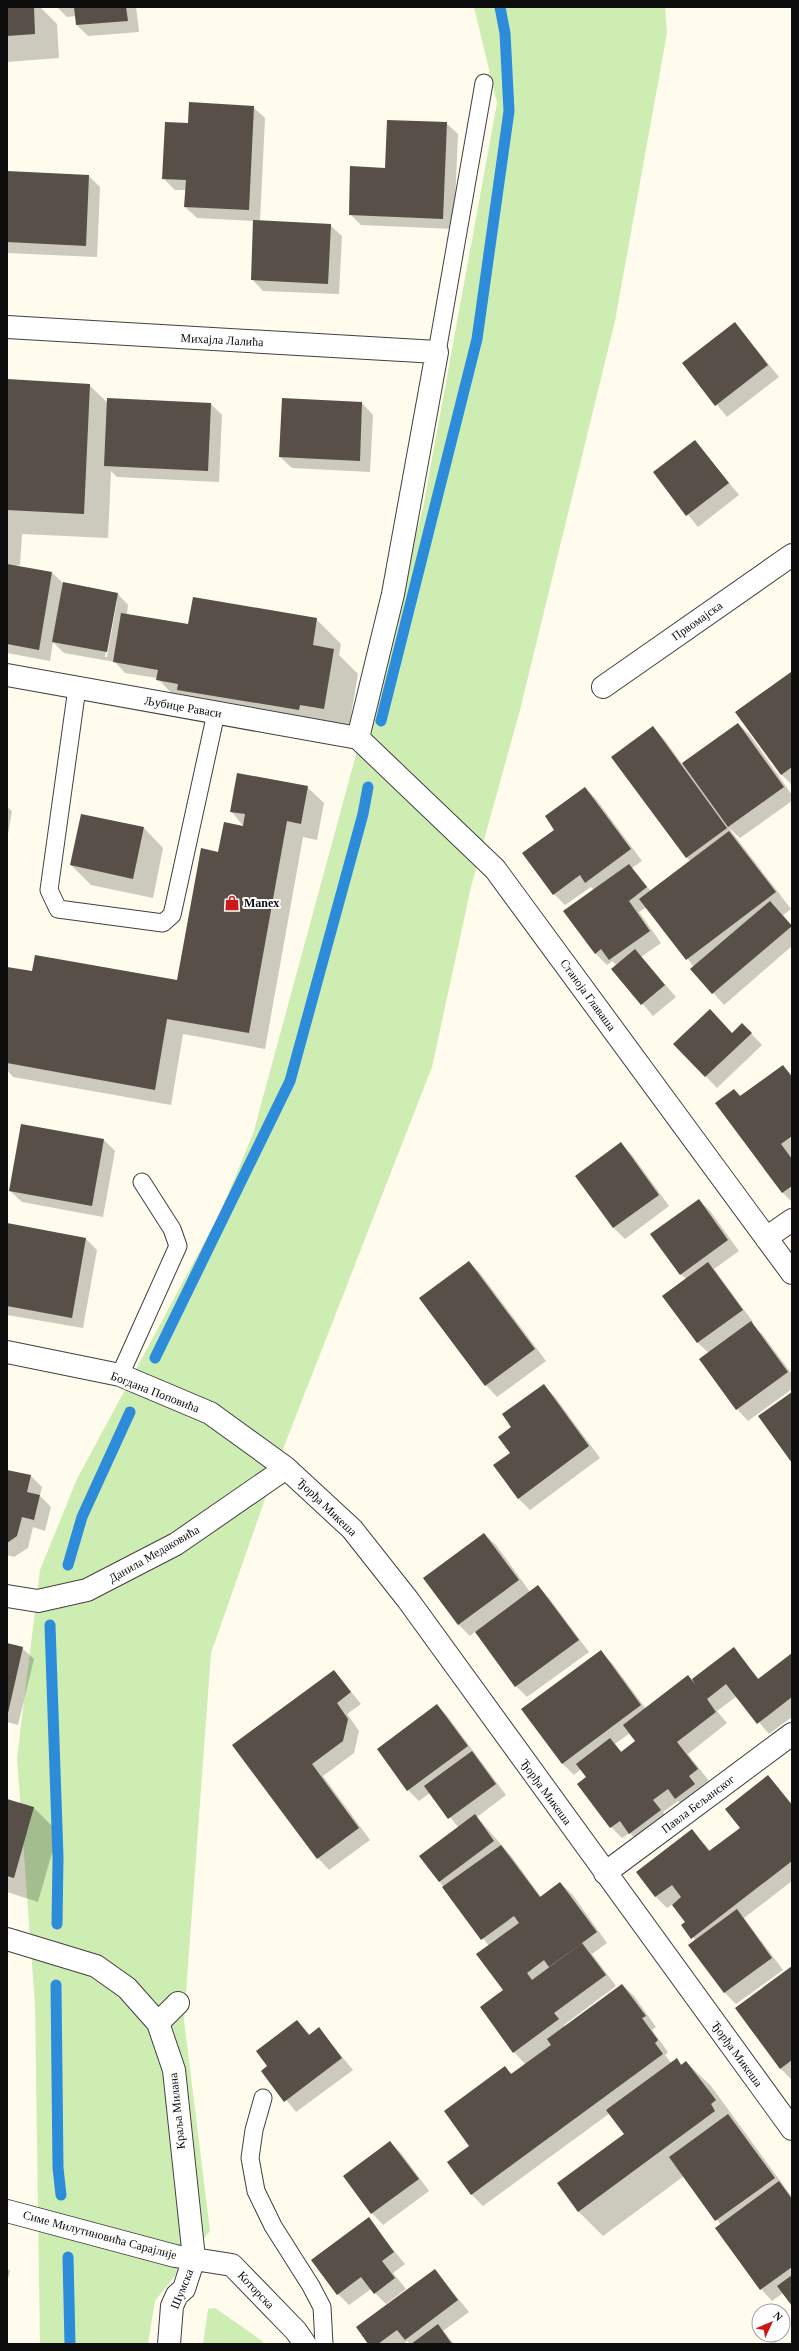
<svg xmlns="http://www.w3.org/2000/svg" width="799" height="2351" font-family="Georgia,serif">
<style>
.green{fill:#ceedb3}
.shadow{fill:#0003;fill-rule:evenodd}
.lines{fill:none;stroke-linecap:round;stroke-linejoin:round}
.stream{stroke:#2d8cda;stroke-width:11}
.building{fill:#574f48}
.service-casing{stroke:#404040;stroke-width:19}
.minor-casing{stroke:#404040;stroke-width:24}
.service{stroke:#fff;stroke-width:17}
.minor{stroke:#fff;stroke-width:22}
.labels{text-anchor:middle;dominant-baseline:central;stroke-width:4;stroke-linejoin:round;paint-order:stroke}
.street-label{font-size:12px;fill:#0d0d0d;stroke:#fff}
.poi-label{font-size:12px;font-weight:bold;fill:#0d0d0d;stroke:#fff;text-anchor:start}
</style>
<rect width="100%" height="100%" fill="#fffced"/>
<path class="green" d="M474 7H665L667 33 615 321 520 710 471 887 432 1067 278 1462 211 1653 184 2020 210 2231 155 2301 148 2344H40L35 2005 17 1758 40 1570 77 1479 220 1213 253 1134 423 508 497 103Z
M215 2308 261 2340 264 2344H203L208 2309Z"/>
<path class="shadow" d="M7 7H40L57 24 59 58 7 62Z
M57 7H136L139 32 88 36 77 25 76 16 67 17Z
M253 107 265 118 260 221 330 225 342 236 339 294 263 291 252 279 254 221 197 218 185 207 186 190H175L163 178 189 124Z
M446 123 458 134 454 229 361 225 350 214 386 169Z
M7 172 89 176 100 187 97 257 7 253Z
M735 323 779 377 727 417 683 363Z
M7 380 89 385 108 403 211 404 222 415 219 482 117 477 111 471 108 538 22 534 20 565 14 566 52 573 63 583 117 593 128 605 127 615 189 626 316 619 341 644 339 655 358 674 348 733 182 704 157 678 125 673 115 662 64 653 53 642 50 661 7 653ZM115 601H117L107 657H105Z
M362 403 373 415 370 472 292 468 280 457Z
M695 441 739 495 698 527 654 473Z
M791 674 792 675V785L781 774Z
M738 724 750 735 792 795V801L740 838 728 827 791 909 783 915 792 926V946L724 1005 692 969 694 967 647 907 639 912 661 943 641 957 676 997 653 1016 613 969 617 966 612 961 607 965 596 954 565 911 594 890 591 887 565 905 554 894 556 830 585 788 596 799 642 861 632 868 651 891 690 861 686 857 652 727 664 739 682 764Z
M307 787 324 803 317 840 303 837 265 1049 183 1034 171 1105 13 1077 7 1070V968L33 972 178 981 219 853 244 827 231 811Z
M7 807 12 811 7 840Z
M144 828 163 848 153 898 91 885 71 865Z
M742 1024 762 1045 717 1088 675 1044 732 1034Z
M783 1066 792 1075V1202L782 1192 734 1090 741 1097Z
M104 1140 115 1151 103 1217 22 1202 10 1191Z
M621 1144 632 1155 669 1206 625 1239 614 1228 576 1176Z
M699 1200 710 1211 739 1251 714 1269 753 1322 751 1323 762 1334 792 1374V1389L748 1421 737 1409 700 1360 709 1353 698 1343 664 1296 686 1279 681 1274Z
M7 1224 86 1239 97 1250 83 1328 7 1315Z
M469 1262 480 1273 546 1361 497 1397 486 1385 421 1298Z
M544 1386 555 1397 600 1458 530 1510 518 1498 512 1453 513 1427Z
M7 1471 31 1476 42 1487 40 1496 51 1507 45 1531 33 1527 28 1548 14 1557 7 1555Z
M484 1534 496 1545 530 1592 538 1586 549 1598 589 1652 527 1697 516 1686 476 1631 470 1636 459 1625Z
M7 1644 22 1648 34 1659 18 1725 7 1722Z
M733 1649 759 1679 792 1654V1717L769 1734 737 1696 717 1711 727 1723 688 1754 709 1781 700 1788 706 1795 687 1810 678 1801 663 1812 671 1822 641 1845 630 1833 622 1838 611 1827 587 1777 581 1769 574 1775 562 1763 601 1652 612 1663 646 1709 692 1681ZM630 1733 637 1741 622 1752 615 1744Z
M334 1671 361 1704 347 1714 359 1731 354 1753 323 1776 370 1840 329 1870 318 1858 234 1745Z
M437 1705 448 1717 506 1795 477 1817 512 1857 541 1897 560 1883 572 1894 607 1943 592 1954 616 1986 564 2025 566 2027 622 1985 634 1996 656 2027 652 2030 668 2052 665 2055 671 2063 677 2060 682 2065 686 2062 711 2086 792 2197V2304L783 2293 772 2301 761 2289 717 2228 721 2225 684 2176 603 2236 578 2211 625 2134 610 2113 483 2206 472 2195 448 2162 470 2146 505 2067 512 2075 526 2065 514 2052 504 1991 489 1946 439 1881 459 1828 430 1793 419 1801 408 1790Z
M768 1776 792 1804V1881L744 1918 783 1970 736 2004 725 1993 689 1945 695 1941 687 1922 673 1904 667 1908 656 1897 638 1872 692 1831 711 1851 741 1828Z
M7 1800 34 1808 58 1832 38 1902 7 1892Z
M792 1967V2080L781 2069 736 2008Z
M297 2021 310 2035 319 2029 353 2070 296 2112 263 2071 269 2066Z
M390 2142 401 2153 429 2191 383 2225 372 2213 344 2176Z
M368 2219 405 2264 393 2273 406 2289 386 2304 371 2289 349 2305 338 2294Z
M7 2268 10 2271 7 2282Z
M435 2270 469 2312 443 2331 454 2344H410L407 2341 404 2344H370Z"/>
<g class="lines">
<path class="stream" d="M381 721 477 339 509 111 505 33 500 7
M155 1358 290 1081 363 814 368 787
M68 1565 82 1517 130 1412
M50 1625 58 1857 57 1924
M56 1985 58 2168 61 2195
M68 2257 70 2344"/>
</g>
<path class="building" d="M7 7H34L35 34 7 36Z
M74 7H126L128 21 76 25Z
M189 102 254 106 249 210 184 207 186 180 162 179 165 122 188 123Z
M387 120 447 122 443 219 349 215 350 166 385 168Z
M7 171 89 175 86 246 7 242Z
M253 220 331 224 328 284 251 280Z
M735 322 768 365 715 406 682 363Z
M7 379 90 384 84 514 7 510Z
M107 398 211 403 208 471 104 466Z
M282 398 362 402 360 461 279 457Z
M695 440 729 483 686 516 653 472Z
M7 564 52 572 39 650 7 644Z
M63 582 118 593 107 652 52 642Z
M193 597 317 618 313 645 334 649 324 709 300 705 299 710 177 690 178 684 156 680 158 670 113 662 121 613 188 624Z
M791 672 792 767 781 775 735 712Z
M738 723 784 787 728 827 682 763Z
M653 726 727 828 686 858 611 757Z
M237 773 308 786 301 824 287 821 249 1033 167 1019 155 1090 7 1063V967L32 971 35 955 177 980 201 848 218 852 224 822 243 826 245 814 230 812Z
M585 787 631 849 585 883 580 875 553 895 522 853 554 830 545 816Z
M81 814 144 827 133 879 70 865Z
M729 831 776 892 686 960 639 899Z
M629 864 647 887 629 901 650 931 609 960 601 949 595 954 563 911Z
M770 901 792 926 712 994 690 969Z
M635 949 665 985 641 1005 611 969Z
M710 1009 732 1033 742 1023 752 1033 705 1077 673 1044Z
M783 1065 792 1077V1136L781 1144 792 1159V1186L782 1193 715 1103 734 1089 740 1096Z
M21 1124 104 1139 92 1206 9 1191Z
M621 1142 659 1195 613 1228 575 1176Z
M699 1199 728 1240 680 1275 650 1234Z
M7 1223 86 1238 72 1318 7 1306Z
M469 1261 535 1349 485 1386 419 1298Z
M708 1262 743 1310 697 1343 662 1296Z
M751 1321 788 1372 736 1410 699 1359Z
M544 1384 589 1446 518 1499 493 1465 510 1453 498 1437 511 1427 502 1414Z
M792 1392V1463L758 1416Z
M7 1470 31 1475 27 1492 40 1495 34 1520 22 1517 17 1536 7 1543Z
M484 1533 519 1580 458 1625 423 1578Z
M538 1585 579 1640 515 1687 475 1632Z
M7 1643 23 1647 8 1713H7Z
M734 1647 758 1679 792 1653V1697L757 1724 726 1684 707 1699 716 1712 677 1742 698 1769 689 1776 695 1784 675 1799 668 1789 653 1800 661 1810 629 1834 620 1821 610 1828 577 1784 586 1777 576 1764 610 1738 621 1752 635 1741 623 1725 688 1675 695 1684 692 1679Z
M601 1650 641 1705 562 1764 521 1709Z
M334 1670 351 1692 337 1703 348 1719 343 1741 312 1764 359 1828 317 1859 232 1745Z
M437 1704 468 1746 407 1791 377 1749Z
M472 1751 496 1784 448 1819 424 1786Z
M768 1775 792 1805V1861L691 1939 681 1925 685 1922 672 1905 681 1897 672 1885 655 1897 636 1872 692 1829 709 1851 740 1828 725 1809Z
M7 1799 34 1807 14 1878 7 1876Z
M475 1814 494 1841 439 1882 419 1856Z
M501 1845 540 1897 560 1882 597 1932 549 1967 544 1960 527 1973 532 1980 582 1943 606 1975 554 2013 559 2019 513 2053 480 2007 503 1990 476 1954 519 1923 514 1916 481 1940 442 1887Z
M737 1909 772 1958 724 1993 688 1945Z
M792 1966V2060L780 2069 735 2008Z
M622 1984 646 2016 642 2018 658 2040 655 2043 663 2054 471 2195 447 2162 469 2146 444 2111 505 2066 511 2074 551 2045 547 2039Z
M297 2020 309 2035 319 2027 342 2058 284 2102 261 2071 267 2066 256 2051Z
M677 2058 681 2065 686 2061 716 2100 711 2104 715 2111 578 2212 557 2183 624 2134 606 2110Z
M728 2114 775 2178 715 2221 669 2157Z
M390 2141 419 2179 371 2214 343 2176Z
M779 2181 792 2199V2267L760 2290 715 2228Z
M369 2217 394 2252 382 2261 395 2278 374 2294 361 2277 337 2295 311 2260Z
M435 2269 458 2300 405 2340 397 2330 378 2344H368L356 2327Z
M792 2275V2306L777 2286Z
M438 2324 452 2344H411Z"/>
<g class="lines">
<g class="service-casing">
<path id="service" d="M437 352 484 83
M77 688 49 890 58 909 163 923 172 915 216 713
M120 1375 178 1246 172 1229 142 1182
M263 2098 254 2130 250 2158 256 2191 273 2226 311 2286 322 2307 324 2344"/>
</g>
<g class="minor-casing">
<path id="minor" d="M7 327 437 352 393 594 358 738
M7 675 358 738
M603 687 792 555
M358 738 495 869 792 1273
M766 1238 792 1220
M7 1352 120 1375 210 1413 286 1468 352 1529 408 1600 792 2129
M7 1596 38 1601 87 1590 176 1544 286 1468
M605 1873 792 1734
M7 1939 96 1966 127 1988 158 2023 174 2070 194 2258 184 2289 177 2295 172 2306 169 2344
M158 2023 178 2003
M7 2211 175 2256 232 2265 296 2331 305 2344"/>
</g>
<use href="#service" class="service"/>
<use href="#minor" class="minor"/>
</g>
<defs>
<g id="shop-bare" transform="scale(1.2)"><path d="M-5-2.5h2.3a2.7 3.5 0 0 1 5.4 0H5L5.5 6h-11ZM-1.5-2.5h3a1.5 2.3 0 0 0-3 0Z" fill="#ca1918" stroke="#fff" stroke-width="2.5" paint-order="stroke"/></g>
</defs>
<g fill-rule="evenodd">
<use href="#shop-bare" x="232" y="903"/>
</g>
<g class="labels">
<g class="street-label">
<text transform="translate(222 340) rotate(3)">Михајла Лалића</text>
<text transform="translate(697 621) rotate(-35)">Првомајска</text>
<text transform="translate(183 707) rotate(10)">Љубице Раваси</text>
<text transform="translate(588 995) rotate(54)">Станоја Главаша</text>
<text transform="translate(155 1392) rotate(21)">Богдана Поповића</text>
<text transform="translate(327 1507) rotate(44)">Ђорђа Микеша</text>
<text transform="translate(154 1554) rotate(-30)">Данила Медаковића</text>
<text transform="translate(546 1792) rotate(54)">Ђорђа Микеша</text>
<text transform="translate(698 1804) rotate(-37)">Павла Бељанског</text>
<text transform="translate(737 2054) rotate(54)">Ђорђа Микеша</text>
<text transform="translate(177 2111) rotate(-96)">Краља Милана</text>
<text transform="translate(100 2235) rotate(15)">Симе Милутиновића Сарајлије</text>
<text transform="translate(182 2289) rotate(-68)">Шумска</text>
<text transform="translate(256 2290) rotate(46)">Которска</text>
</g>
<g class="poi-label">
<text x="244" y="903">Manex</text>
</g>
</g>
<rect width="799" height="2351" fill="none" stroke="#0d0d0d" stroke-width="16"/>
<g transform="translate(771 2323) rotate(46)"><circle r="19" fill="#ffffff" stroke="#9e9e9e"/>
<path d="M0-3L7 15L0 10L-7 15Z" fill="#ca1918"/>
<text y="-6" font-size="11" font-weight="bold" text-anchor="middle" fill="#0d0d0d">N</text>
</g>
</svg>
